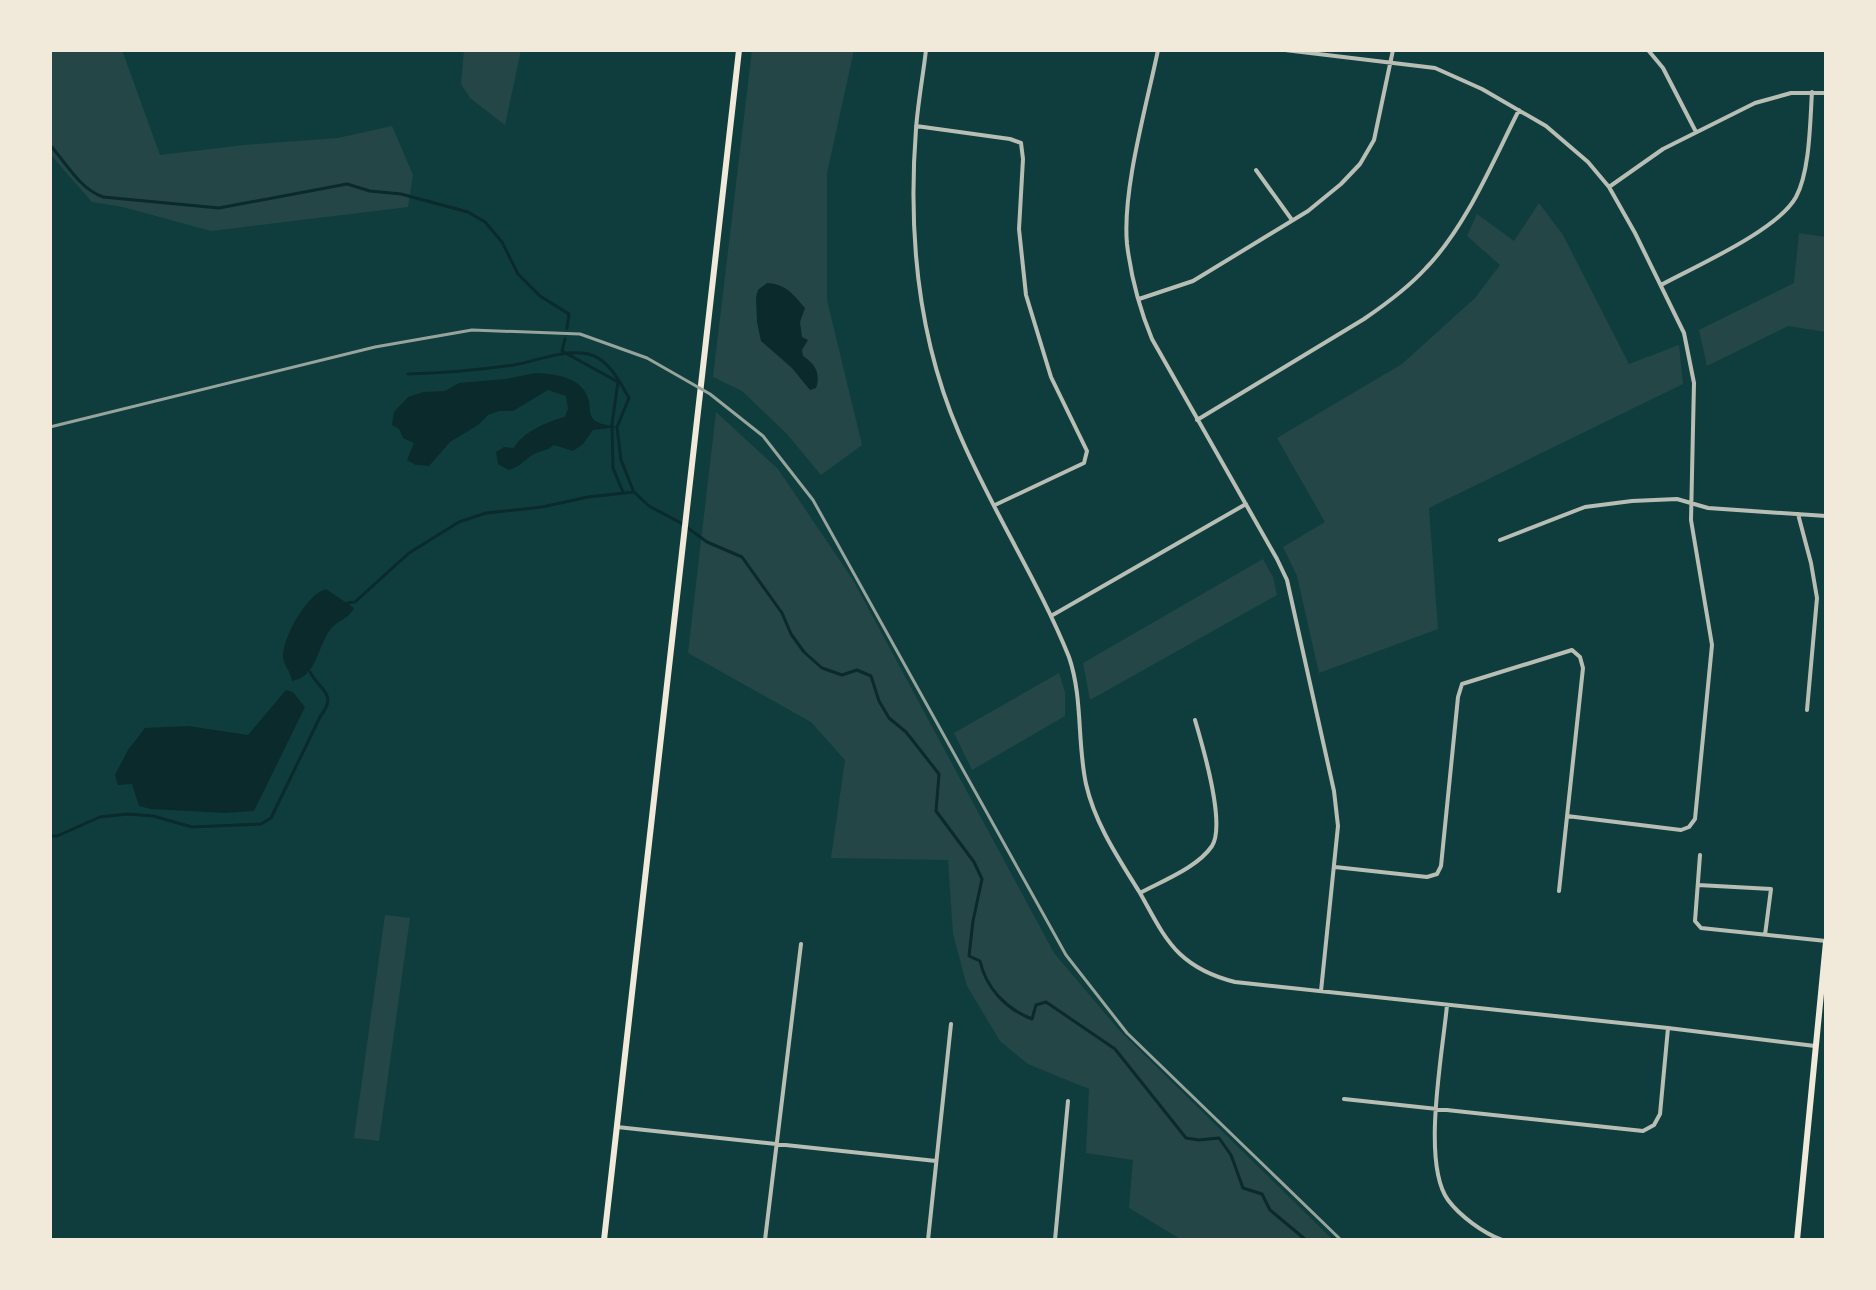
<svg xmlns="http://www.w3.org/2000/svg" width="1876" height="1290" font-family="Barlow,sans-serif">
<style>
.green{fill:#244646}
.water{fill:#0a2a2b}
.lines{fill:none;stroke-linecap:round;stroke-linejoin:round}
.stream{stroke:#0a2a2b;stroke-width:3}
.minor{stroke:#b8beb3;stroke-width:4}
.secondary{stroke:#f1e9da;stroke-width:6}
.primary{stroke:#f1e9da;stroke-width:6}
.rail{stroke:#97a49c;stroke-width:3}
</style>
<rect width="100%" height="100%" fill="#0f3d3e"/>
<path class="green" d="M50 50H122L160 155 244 145 338 138 392 126 413 175 408 207 211 231 123 207 92 202 50 154Z
M464 50H521L505 125 470 98 461 84Z
M752 50H854L827 173V300L862 445 821 475 787 434 742 391 713 377Z
M1539 203 1563 235 1629 364 1679 345 1683 384 1429 508 1438 629 1319 673 1297 576 1283 547 1325 522 1277 438 1402 364 1475 298 1500 265 1467 236 1477 214 1514 241Z
M1799 233 1826 237V332L1788 326 1707 366 1699 330 1794 283Z
M716 412 778 469 853 580 1054 953 1119 1030 1333 1240H1182L1129 1208 1133 1160 1086 1153 1089 1089 1028 1064 1000 1041 967 986 953 934 948 860 831 858 845 760 811 722 688 653Z
M1263 559 1273 577 1277 595 1090 700 1083 663Z
M1059 673 1065 692V716L972 770 954 733Z
M385 915 410 918 379 1141 354 1138Z"/>
<path class="water" d="M767 283C786 284 793 294 805 308L800 322 802 337 808 340 802 350 803 356C815 364 821 373 816 388L810 390 792 368 761 341 757 322 756 297 758 290Z
M536 373C556 374 583 377 589 401 590 407 589 413 593 419 599 425 610 425 617 427L593 430 583 444 573 451 554 445C547 451 542 450 534 454 524 460 521 466 509 470L498 464 496 452 504 447 514 448C521 433 548 421 565 417L568 409 566 396 548 390 513 411H499L488 415 478 425 450 442 429 466 416 465 407 460 414 443 403 438 399 429 392 425 394 412 408 397 423 392 445 391 459 383 506 379Z
M326 589 354 608C348 620 337 620 330 630 316 650 317 676 292 681 291 672 284 666 283 657 283 637 306 595 326 589Z
M286 690 293 692 305 707 254 811 225 813 151 809 139 806 132 784 118 785 115 775 128 750 145 728 188 726 248 735Z"/>
<g class="lines">
<path class="stream" d="M50 145C67 164 79 188 103 197L219 208 347 184 370 191 401 194 468 212 485 222 502 242 518 274 540 296 569 314 567 328
M565 339 562 351 618 382 612 424 613 468 623 492
M408 374C444 373 479 370 514 365 537 361 563 349 588 354 608 358 620 382 629 398L617 427 621 460 633 490
M347 603 355 602 409 553 459 522 486 513 542 507 588 497 634 492 649 506 681 523 707 542 742 557 782 613 791 634 804 652 822 668 842 675 857 670 871 676 879 701 889 718 906 732 939 774 936 811 974 862 982 879 973 921 969 956 980 961C986 988 1006 1009 1032 1019L1036 1005 1046 1002 1115 1049 1186 1138 1199 1140 1219 1138 1231 1155 1243 1188 1262 1194 1270 1210 1306 1240
M50 836H57L100 817 128 814 153 816 192 827 261 824 271 818 320 717C338 693 321 692 310 672"/>
<path class="minor" d="M926 50C923 76 918 102 916 129 908 233 917 336 959 433 991 509 1038 580 1069 657 1083 698 1077 742 1086 784 1095 824 1119 859 1140 893 1152 914 1163 938 1180 954 1196 969 1215 977 1235 982L1668 1028 1815 1046
M1158 50C1147 104 1122 190 1127 244 1131 277 1140 310 1152 339L1277 559 1287 580 1334 791 1338 826 1321 991
M1285 50 1435 68 1482 89 1546 126 1588 162 1609 187 1635 233 1684 333 1694 383 1691 520 1712 645 1695 819 1689 827 1681 830 1567 816
M1648 50 1663 68 1696 132
M916 126 1010 139 1021 143 1023 159 1019 229 1026 295 1051 377 1087 451 1084 463 995 505
M1256 170 1292 220
M1609 187 1663 149 1755 103 1791 93H1826
M1661 285C1696 266 1778 230 1796 197 1810 171 1810 122 1812 92
M1139 299 1193 281 1308 211 1341 184 1360 164 1374 140 1393 50
M1197 420 1364 319C1386 304 1408 288 1426 268 1466 227 1493 161 1519 110
M1798 514 1811 563 1817 598 1807 710
M1500 540 1585 507 1632 501 1677 499 1708 508 1826 516
M1051 616 1246 504
M1700 855 1695 921 1701 928 1826 941
M1335 867 1427 877 1437 874 1441 866 1458 697 1462 684 1572 650 1580 657 1583 668 1559 891
M1698 885 1771 889 1765 935
M1140 893C1162 881 1197 868 1212 846 1226 824 1203 747 1195 720
M1447 1005C1443 1051 1421 1163 1448 1200 1460 1216 1483 1233 1502 1240
M1344 1099 1643 1131 1654 1125 1660 1114 1668 1028
M617 1127 936 1161
M765 1240 801 944
M928 1240 951 1024
M1055 1240 1068 1101"/>
<path class="secondary" d="M604 1240 739 50"/>
<path class="primary" d="M1797 1240 1826 942"/>
<path class="rail" d="M50 427 375 347 472 330 580 334 647 358 710 394 763 436 813 500 1066 955 1127 1033 1341 1240"/>
</g>
<rect width="1876" height="1290" fill="none" stroke="#f1e9da" stroke-width="104"/>
</svg>
